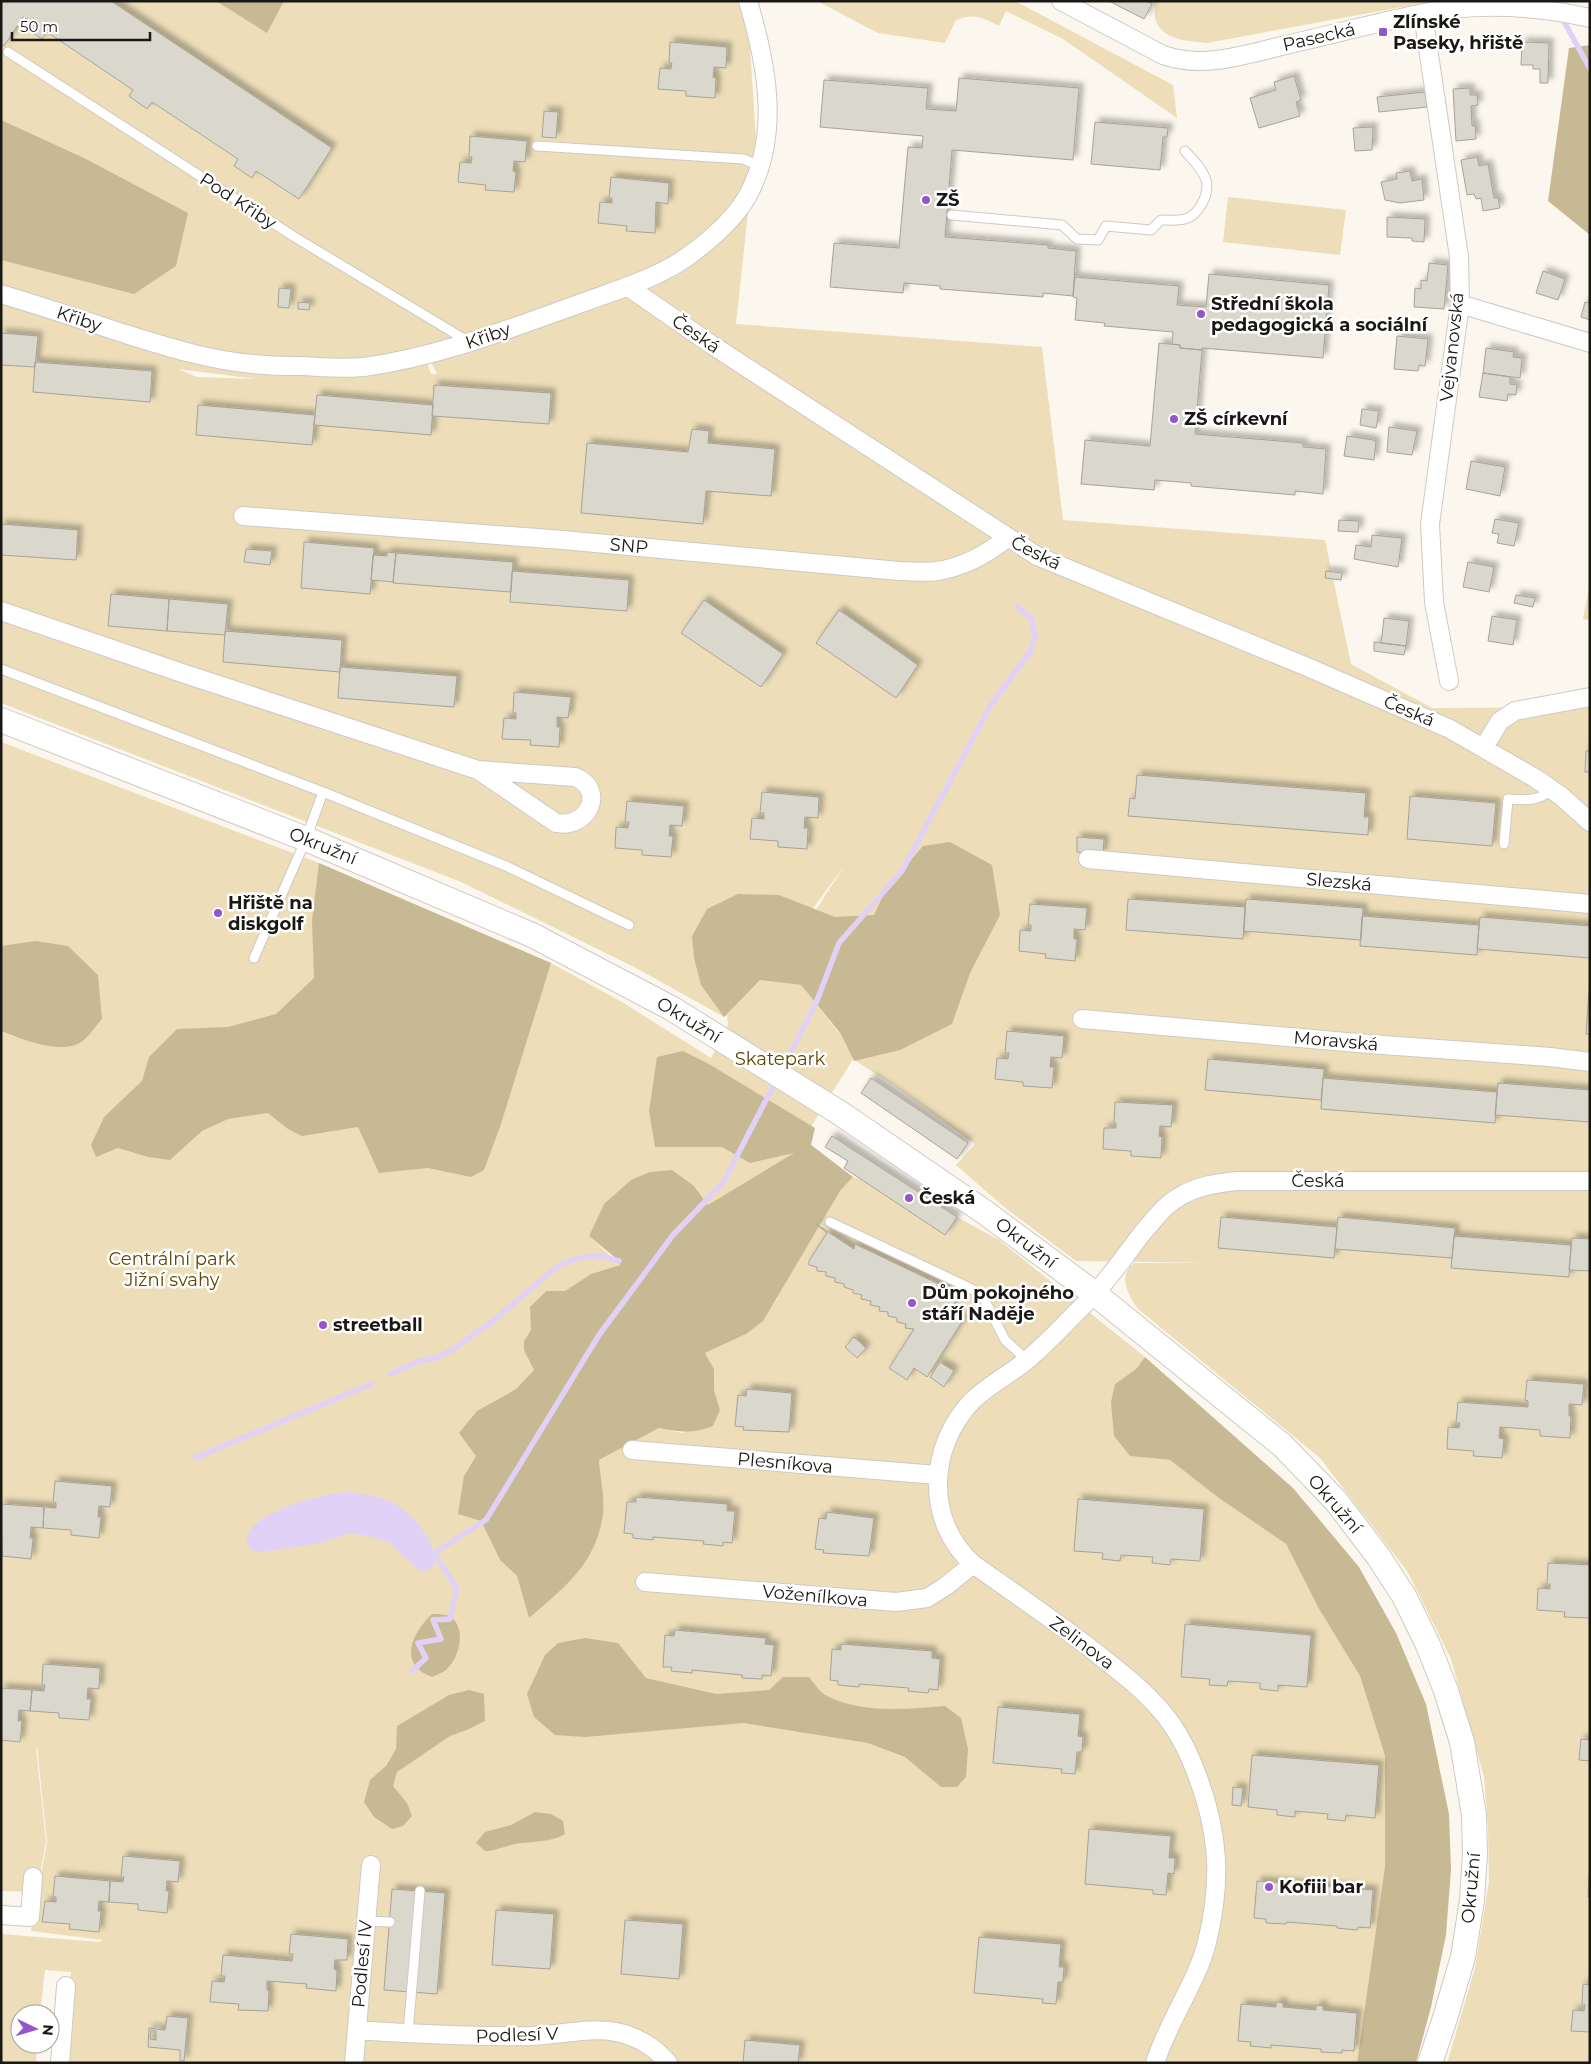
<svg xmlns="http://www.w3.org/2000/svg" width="1591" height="2064" font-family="Montserrat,sans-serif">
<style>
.green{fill:#eddeb9;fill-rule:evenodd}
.forest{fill:#c7b994}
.water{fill:#e2d1f6}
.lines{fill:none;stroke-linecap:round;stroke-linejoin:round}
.stream{stroke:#e2d1f6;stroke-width:5.5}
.building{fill:#dad7cd;stroke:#a6a39a;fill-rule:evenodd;filter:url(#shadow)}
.lane-casing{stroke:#cecac1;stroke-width:11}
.street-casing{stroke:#cecac1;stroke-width:20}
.secondary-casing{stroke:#cecac1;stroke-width:26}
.lane{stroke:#fff;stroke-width:9}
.street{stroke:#fff;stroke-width:18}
.secondary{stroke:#fff;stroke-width:24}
.poi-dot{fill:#9556cc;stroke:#fff;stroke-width:2}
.labels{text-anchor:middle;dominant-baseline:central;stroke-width:5;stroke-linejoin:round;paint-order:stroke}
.poi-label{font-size:18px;font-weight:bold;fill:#191814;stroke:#fff;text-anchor:start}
.street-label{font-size:18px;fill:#191814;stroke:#fff}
.park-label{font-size:18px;fill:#5c4701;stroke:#fff}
</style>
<defs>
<filter id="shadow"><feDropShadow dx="4.5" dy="-4.5" stdDeviation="2.5" flood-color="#0004"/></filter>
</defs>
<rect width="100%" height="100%" fill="#fbf7ee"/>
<path class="green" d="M1 1H747L756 139 736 324 1042 347 1063 520 1325 540 1351 664 1432 708 1590 707V2063H1447L1475 1968 1489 1881 1488 1828 1484 1777 1451 1659 1407 1571 1320 1458 1138 1309C1128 1294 1117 1276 1134 1263H1215L1076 1261 1004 1207 956 1165 975 1144 896 1087 853 1059 796 1151 811 1145 853 1177 860 1179 944 1234 957 1217 999 1240 1145 1357 1136 1369 1115 1384 1130 1456 1170 1460 1221 1499 1286 1544 1319 1609 1360 1676 1385 1756V1866L1357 2063H63L71 1972 45 1970 40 2014H20V2044H37L36 2063H1V1934L99 1942 103 1940 31 1931 47 1842 37 1747 36 1748 46 1842 37 1892 1 1891V742L319 863 551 963 622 1002 711 1058 728 1025 727 1015 724 1017 636 968 461 882 1 703ZM421 345 423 346 437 374H431ZM178 369 256 379 197 377ZM845 865 797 939 840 1034 801 985 760 980ZM694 1186 777 1299 746 1334 705 1353 714 1369V1390L720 1410 682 1433 659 1428 599 1460 603 1513 529 1618 517 1576 500 1560 481 1521 464 1476 476 1456 494 1401 516 1389 534 1370 524 1341 531 1330V1307L546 1291H565L591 1274 620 1265 589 1236 604 1204Z
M817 1H1015L1173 85 1177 118 1063 39 1006 11 999 26C981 17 976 13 956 20L945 43 878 33Z
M1154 1H1434L1207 43C1190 41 1163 41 1156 21 1154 15 1155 7 1154 1Z
M1228 197 1346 210 1340 255 1223 242Z
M1590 582V620L1583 619Z"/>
<path class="forest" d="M216 1H284L267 33Z
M1590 45V235L1548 201 1569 48Z
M1 120 84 158 188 213 176 266 134 294 1 260Z
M950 842 992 865 1000 915 970 973 952 1024 900 1050 854 1061 841 1034 801 985 760 980 724 1017 701 985 694 958 692 936 707 909 738 894 779 895 835 917 874 915 886 889 923 846Z
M319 863 551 963 500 1127 484 1170 471 1177 428 1168 379 1173 358 1127 302 1136 288 1129 268 1113 228 1119 202 1131 170 1160 148 1157 118 1148 96 1157 91 1145 104 1117 142 1081 149 1057 177 1029 228 1027 276 1014 314 978 312 920Z
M36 941 68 946 98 975 102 1019C96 1025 91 1034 84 1040 64 1057 22 1039 1 1031V946Z
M683 1051 709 1064 815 1128 811 1145 853 1177 840 1191 763 1321 746 1334 705 1353 714 1369V1390L720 1410 713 1426C694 1434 678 1432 659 1428L599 1460C600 1477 605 1497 603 1514 596 1564 565 1587 529 1618L517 1576 500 1560 481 1521 458 1514 464 1476 476 1456 459 1433 477 1411 516 1389 534 1370 524 1350V1341L531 1330 530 1307 546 1291H565L591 1274 620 1265 618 1260 589 1236 604 1204 631 1180 650 1172 672 1170 694 1186 708 1205 794 1153 750 1163 722 1147H655L649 1111 657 1057Z
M1145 1357 1293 1488 1359 1567 1396 1633 1426 1704 1449 1814 1451 1869 1446 1935 1431 2007 1416 2063H1357L1385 1866V1756L1360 1676 1319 1609 1286 1544 1219 1498 1170 1460 1130 1456 1114 1436 1111 1402 1115 1384 1136 1369Z
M432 1614C438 1614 446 1614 451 1617 467 1629 459 1659 446 1670 442 1673 436 1675 432 1677 397 1664 412 1633 432 1614Z
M585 1638 618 1643 646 1678 716 1694 769 1690 783 1677H809C814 1683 820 1693 827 1696 862 1714 907 1709 945 1706L961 1718 968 1749 966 1777 957 1787H941L905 1757 868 1743 744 1723 585 1737 555 1735 534 1717 527 1694 545 1655 558 1643Z
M469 1690 484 1694 485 1721 469 1729 450 1736 397 1772 393 1786 407 1803 412 1816 403 1826 392 1829 374 1817 364 1802 370 1780 386 1766 396 1749 397 1726 449 1695Z
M535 1812 551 1814 563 1821 565 1834C550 1843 532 1841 515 1844 504 1846 496 1851 485 1851L476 1843 485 1832 511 1825Z"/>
<path class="water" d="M349 1492C362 1494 375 1496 387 1500 410 1509 438 1540 434 1566L429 1570 421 1571 416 1568 390 1543 365 1535 348 1534 321 1543 262 1552H256L247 1545C247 1541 246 1538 248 1534 258 1510 325 1493 349 1492Z"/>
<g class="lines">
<path class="stream" d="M1561 16 1590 69
M781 1071 816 1003 839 943 902 871 991 705 1030 652 1035 636 1032 619 1017 607
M390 1374 417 1362 438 1357 454 1349 494 1320 558 1266 578 1258 601 1256 619 1261
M195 1458 371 1384
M412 1671 426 1658 418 1643 441 1639 433 1620 450 1619 457 1589 434 1553 486 1520 599 1335 673 1235 723 1183 777 1079"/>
</g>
<path class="building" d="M1 1H111L332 148 299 199 256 171 252 178 234 166 238 159 152 102 147 109 129 96 133 90 47 32 42 39 24 27 29 20 23 17 4 46 1 44Z
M1109 1H1146L1152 4 1144 19Z
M670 42 727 47 726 68 714 67 713 77 716 78 715 98 686 96V91L658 89 660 68 671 69 672 63H669Z
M1522 42 1549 43 1548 83H1540V69H1533V65H1521Z
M1294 76 1301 100 1296 102 1300 116 1259 128 1250 98 1276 90 1274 82Z
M959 78 1079 88 1073 160 952 150 945 237 1048 245V248L1076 251 1073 296 1043 293V297L940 289V286L904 283 903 293 830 287 834 243 899 248 908 147 922 148 923 136 820 127 824 80 928 88 926 109 956 111Z
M1470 88V95H1477L1478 105 1471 106 1472 126 1475 125 1476 139 1456 141 1453 89Z
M1425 92 1427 107 1379 112 1377 97Z
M544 111 558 112 556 138 542 137Z
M1095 122 1168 128 1167 137H1163L1160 170 1091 164Z
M1373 127 1372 150 1355 151 1353 128Z
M470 136 527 141 525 162 514 161 513 171 516 172 514 192 485 190 486 185 458 182 460 162 471 163 472 157H469Z
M1477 157 1479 166 1488 164 1494 198H1498L1500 208 1483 211 1481 198 1476 199 1474 194 1467 195 1461 160Z
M1410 171 1412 181 1422 179 1424 200 1400 203 1385 200 1381 182 1397 179 1396 173Z
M611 177 669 183 668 204 656 202 655 233 626 231 627 226 598 223 600 202 612 203V198H609Z
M1387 217 1425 219 1424 242 1412 241V238L1387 237Z
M1429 263 1448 265 1444 309 1414 307 1415 288 1421 289V280L1427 281Z
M1543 271 1565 279 1558 300 1536 293Z
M1209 274 1329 285 1323 358 1202 348V350L1180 348V345L1172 344 1173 332 1104 326 1105 323 1075 320 1077 298 1073 297 1075 277 1179 286 1177 305 1206 307Z
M279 288 291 289 289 308 278 307Z
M298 302 310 303 309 310 298 309Z
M1585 302 1590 303V320L1581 317Z
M1 333 38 336 35 367 1 365Z
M1397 336 1428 339 1425 366 1419 365 1418 371 1394 369Z
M1159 343 1180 345V348L1202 350 1195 434 1303 443V447L1326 449 1323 494 1295 491V495L1191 486V483L1155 480 1154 490 1081 484 1085 440 1150 446Z
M1486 348 1514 352 1513 357 1522 358 1520 378 1483 373Z
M35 362 152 371 150 402 33 392Z
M1483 373 1510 377V384L1517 385 1516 395 1508 394 1507 401 1479 397Z
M434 385 551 393 549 424 432 416Z
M317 395 433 405 431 435 314 425Z
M198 405 315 415 312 445 196 435Z
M1362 409 1379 411 1376 428 1360 425Z
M1389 427 1417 431 1412 455 1387 452Z
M692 429 709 431 708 443 775 449 771 496 706 491 703 524 581 513 587 443 688 452Z
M1347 436 1373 440 1376 442 1374 460 1344 456Z
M1471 461 1505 467 1500 496 1466 489Z
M1495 519 1519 523 1514 546 1497 543 1499 534 1492 533Z
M1339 520 1359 521 1358 532 1338 531Z
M1 524 78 530 76 560 1 555Z
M1372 535 1402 538 1398 567 1354 559 1356 545 1371 547Z
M304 542 374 548 370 594 301 588Z
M246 549 272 551 270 565 244 562Z
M387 552 396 553 393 582 371 580 373 555 387 556Z
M396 553 513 562 511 592 393 583Z
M1468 562 1494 567 1489 592 1463 587Z
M512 571 629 580 627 611 510 602Z
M1326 571 1342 573 1341 580 1325 578Z
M111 594 169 599 167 631 108 626Z
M1516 595 1535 598 1533 607 1514 603Z
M169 599 228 604 225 635 167 631Z
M704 600 783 654 761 687 681 633Z
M839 610 918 665 896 698 816 643Z
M1492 616 1517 620 1513 645 1488 641Z
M1384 618 1409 621 1406 646 1381 643Z
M225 631 342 640 340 672 223 662Z
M1374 642 1406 646 1404 655 1374 651Z
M340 667 457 676 454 707 338 698Z
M514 692 571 697 568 718 557 717V727H560L559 747 530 745 531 740 502 739 504 718 516 719V713H513Z
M1586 751H1590V772H1585Z
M1137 775 1366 793 1364 817H1369L1368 835 1128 816 1130 798 1135 799Z
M762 792 819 797 818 818 805 817 804 828H808L807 849 778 847V841L750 839 752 818 764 819V813H760Z
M1410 796 1496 803 1492 846 1407 839Z
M627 801 684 806 682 826 670 825 669 836H673L671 857 642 855V850L615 848 616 827 628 828 629 822H625Z
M1077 837 1104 839 1103 854 1077 852Z
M1128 899 1245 907 1243 939 1126 930Z
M1246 899 1363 908 1361 940 1244 931Z
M1030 904 1087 908 1085 930 1074 929V939H1077L1075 961 1045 958 1046 954 1019 951 1020 930 1031 931V925H1028Z
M1362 916 1479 925 1477 955 1360 946Z
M1480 917 1590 926V958L1477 949Z
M1589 991H1590V1034H1586Z
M1007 1031 1064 1036 1062 1058 1051 1057 1050 1067H1054L1052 1088 1023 1086V1082L995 1079 997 1058 1008 1059 1009 1053H1005Z
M1208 1059 1324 1069 1321 1100 1205 1090Z
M871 1078 968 1143 957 1159 861 1093Z
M1323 1078 1497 1092 1495 1123 1321 1109Z
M1498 1083 1590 1090V1122L1495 1115Z
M1115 1102 1173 1105 1171 1127 1160 1126 1159 1136 1162 1137 1161 1158 1131 1156V1151L1103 1149 1104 1128H1116V1123H1114Z
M832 1136 957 1217 945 1235 844 1168 848 1161 825 1147Z
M1221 1217 1337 1227 1334 1258 1218 1248Z
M1338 1217 1455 1228 1452 1258 1335 1249Z
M816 1224 854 1249 855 1244 962 1295H960L949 1311 963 1320 927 1377 914 1368 907 1380 889 1368 914 1329 905 1328 906 1324 897 1322V1318L888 1316V1312L879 1311 880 1307 870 1305 871 1301 861 1299 862 1295 853 1293V1290L844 1287V1284L835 1282V1278L826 1276V1272L817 1271V1267L809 1265V1261L827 1233Z
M1454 1236 1571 1245 1569 1277 1451 1268Z
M1572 1238 1590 1239V1271L1569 1270Z
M854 1337 866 1348 857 1358 845 1347Z
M940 1362 954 1371 944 1387 930 1377Z
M1527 1380 1584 1384 1582 1405 1569 1404V1416H1571L1570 1438 1540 1436V1430L1500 1427 1499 1438 1504 1439 1502 1458 1473 1456 1474 1451 1447 1449 1448 1427 1459 1428 1460 1423H1456L1458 1402 1528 1407V1401L1525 1400Z
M747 1389 792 1393 789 1432 743 1430 744 1427 735 1426 738 1395 746 1396Z
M55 1481 112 1486 110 1507 99 1506 98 1517H101L99 1538 71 1535V1530L43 1528 44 1507 56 1508V1503L53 1502Z
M636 1497 727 1504V1511H735L732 1543 723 1542V1546L703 1544 704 1541 653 1537V1540L633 1538V1534L624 1533 627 1502H636Z
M1078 1499 1204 1509 1200 1561 1171 1559 1170 1565 1152 1563 1153 1557 1121 1555 1120 1561 1102 1559 1103 1553 1074 1551Z
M1 1504 44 1507 43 1528 31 1527 30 1538H33L31 1559 2 1556Z
M827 1512 874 1518 869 1556 823 1553 824 1550 815 1549 819 1518 826 1519Z
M1548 1563 1590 1565V1618L1564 1617 1565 1612 1537 1610 1538 1588 1550 1589V1584H1547Z
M1185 1624 1311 1635 1307 1687 1278 1685V1691L1260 1689V1683L1228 1681 1227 1686 1209 1685 1210 1679 1181 1677Z
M675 1630 766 1638 765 1644 774 1645 771 1676 762 1675V1679L742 1678V1675L692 1670V1673L671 1671 672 1667H663L665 1635 674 1636Z
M841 1644 932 1651V1658L940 1659 938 1690 929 1689 928 1693 908 1691 909 1688 859 1684V1687L838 1685V1681L830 1680 832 1649 841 1650Z
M43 1664 100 1668 99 1689 88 1688 87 1699H91L89 1720 59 1718V1713L30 1711 32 1690 44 1691 45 1685H42Z
M1 1688 32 1690 30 1711 19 1710 18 1721H22L20 1742 1 1740Z
M998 1707 1080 1714 1078 1736 1083 1737 1082 1752H1077L1075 1774 1061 1773 1062 1769 993 1763Z
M1581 1739 1590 1740V1761L1579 1760Z
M1252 1755 1379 1765 1375 1818 1346 1815 1345 1821 1327 1819 1328 1814 1295 1811V1817L1277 1815V1810L1248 1807Z
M1233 1787 1243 1788 1241 1806 1232 1805Z
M1089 1829 1171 1836 1169 1858H1175L1174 1874 1168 1873 1166 1895 1153 1894V1890L1085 1884Z
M123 1856 180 1861 178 1882 167 1881 166 1891H169L167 1913 138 1910V1904L109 1902 110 1881 123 1882 124 1877H121Z
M55 1876 110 1881 109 1902 99 1901 98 1911H101L99 1932 69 1929 70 1924 42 1922 45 1901 56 1902V1897H53Z
M1589 1876H1590V1897H1588Z
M1257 1881 1373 1890 1370 1928 1358 1927 1357 1930 1337 1928V1926L1287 1922 1286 1924 1266 1923V1919L1254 1918Z
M392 1889 445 1893 437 1994 384 1990Z
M496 1910 554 1914 550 1969 492 1965Z
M625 1920 683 1924 679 1979 621 1974Z
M291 1934 348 1939 347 1960H335L334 1969 337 1970 336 1991 306 1988 307 1984 267 1981V1990H269L268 2011 238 2010 239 2004 210 2002 212 1981 224 1982 225 1976H221L223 1955 292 1961 293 1954H289Z
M979 1937 1061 1944 1059 1967H1064L1063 1982H1058L1056 2004 1042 2003 1043 1999 974 1993Z
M1583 1984 1590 1985V2032L1571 2031 1573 2010 1584 2011 1585 2005H1582Z
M1276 2002 1283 2003V2007L1316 2010V2005L1323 2006V2010L1357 2013 1354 2051 1342 2050V2053L1321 2052V2049L1271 2045V2048L1250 2046 1251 2042 1238 2041 1241 2004 1276 2007Z
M167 2016 188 2018 184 2061H180V2050L148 2047 149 2028 165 2030ZM151 2030 156 2031V2040L150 2039Z
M745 2040 800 2045 798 2063H743Z"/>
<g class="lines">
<g class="lane-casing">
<path id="lane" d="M8 52 293 236 469 342
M537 146 743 159 760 166
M952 215 1062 225 1077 239 1098 240 1106 226 1151 230 1161 220C1169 220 1177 221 1185 219 1199 215 1210 194 1206 180 1202 168 1193 160 1185 151
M1 669 323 792 506 866 629 925
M1504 844 1508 799C1528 800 1535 802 1552 790
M254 958 306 839 323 792
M830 1222 972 1289 984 1299 1005 1340 1027 1360
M366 1921 390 1922
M408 2033 420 1891"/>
</g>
<g class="street-casing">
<path id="street" d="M1061 1 1163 55C1204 70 1250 53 1290 44 1334 34 1379 22 1424 13 1478 3 1536 6 1590 18
M1423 14 1459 257 1460 304 1430 524 1434 602 1449 681
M627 286 712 345 1037 556 1305 666 1450 729 1535 778 1561 796 1590 822
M1 294C40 306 78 318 116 331 161 345 206 360 253 364 270 366 287 366 303 366 323 367 344 369 364 367 438 357 506 330 576 305 613 291 654 280 687 257 709 241 733 221 747 197 781 136 767 65 748 1
M1460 304 1590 343
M243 516 563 540 899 571C911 571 925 573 937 571 964 567 987 554 1007 538
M1 611 185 674 478 770 575 777C606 789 589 829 556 823L478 770
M1484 747 1500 721 1515 711 1590 697
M1088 859 1590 904
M1082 1019 1369 1044 1550 1057 1590 1062
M632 1450 937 1475
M645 1582 896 1602 927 1598 946 1586 973 1564
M1 1915 30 1917 33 1877
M357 2030C416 2034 474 2037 533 2036 558 2035 593 2027 616 2032 636 2036 655 2047 668 2063
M60 2063 66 1986
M354 2063 371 1865
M1155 2063C1168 2021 1197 1983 1207 1942 1222 1881 1219 1833 1197 1775 1189 1753 1178 1731 1163 1713 1143 1689 1119 1671 1095 1652 1055 1621 1014 1593 973 1564 924 1520 929 1446 972 1401 988 1385 1009 1375 1027 1360 1048 1343 1067 1321 1087 1302 1108 1281 1125 1255 1144 1231 1155 1219 1164 1205 1179 1197 1196 1186 1217 1183 1237 1181H1590"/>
</g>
<g class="secondary-casing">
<path id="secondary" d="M1 720 306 839 532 935 671 1008 840 1113 983 1211 1095 1294 1283 1446 1336 1501 1378 1556 1404 1596 1428 1645 1445 1688 1462 1742 1474 1815 1475 1853 1472 1900 1463 1957 1445 2018 1430 2063"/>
</g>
<use href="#lane" class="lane"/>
<use href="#street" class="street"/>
<use href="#secondary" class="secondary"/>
</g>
<g class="poi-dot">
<rect x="1378" y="27" width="10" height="10" rx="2.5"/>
<circle cx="926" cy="200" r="5"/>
<circle cx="1201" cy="314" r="5"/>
<circle cx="1174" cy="419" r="5"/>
<circle cx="218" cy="913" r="5"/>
<circle cx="909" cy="1198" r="5"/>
<circle cx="912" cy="1303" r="5"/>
<circle cx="323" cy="1325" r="5"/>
<circle cx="1269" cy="1887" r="5"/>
</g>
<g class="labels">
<g class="poi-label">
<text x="1393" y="22">Zlínské<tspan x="1393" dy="21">Paseky, hřiště</tspan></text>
<text x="936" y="200">ZŠ</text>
<text x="1211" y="304">Střední škola<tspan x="1211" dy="21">pedagogická a sociální</tspan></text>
<text x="1184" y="419">ZŠ církevní</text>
<text x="228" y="903">Hřiště na<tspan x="228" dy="21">diskgolf</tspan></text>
<text x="919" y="1198">Česká</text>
<text x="922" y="1293">Dům pokojného<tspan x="922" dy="21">stáří Naděje</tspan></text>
<text x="333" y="1325">streetball</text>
<text x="1279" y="1887">Kofiii bar</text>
</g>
<g class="street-label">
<text transform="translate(1319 37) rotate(-13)">Pasecká</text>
<text transform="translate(238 201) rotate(33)">Pod Křiby</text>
<text transform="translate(79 319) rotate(18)">Křiby</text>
<text transform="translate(696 334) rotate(34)">Česká</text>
<text transform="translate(488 336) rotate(-19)">Křiby</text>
<text transform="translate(1452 347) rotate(-84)">Vejvanovská</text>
<text transform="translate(629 546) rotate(5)">SNP</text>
<text transform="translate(1036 553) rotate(27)">Česká</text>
<text transform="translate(1409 711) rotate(23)">Česká</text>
<text transform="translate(323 846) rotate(22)">Okružní</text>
<text transform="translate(1339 882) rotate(5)">Slezská</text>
<text transform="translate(689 1020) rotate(31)">Okružní</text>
<text transform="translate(1336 1041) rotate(5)">Moravská</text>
<text x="1318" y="1181">Česká</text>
<text transform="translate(1026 1243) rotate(37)">Okružní</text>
<text transform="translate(785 1463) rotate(5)">Plesníkova</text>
<text transform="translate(1335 1504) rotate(49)">Okružní</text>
<text transform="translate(815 1596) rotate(5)">Voženílkova</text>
<text transform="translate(1082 1643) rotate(37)">Zelinova</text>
<text transform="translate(1471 1888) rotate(-85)">Okružní</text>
<text transform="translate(362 1964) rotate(-85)">Podlesí IV</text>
<text transform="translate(517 2035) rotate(-2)">Podlesí V</text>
</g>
<g class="park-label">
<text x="780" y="1059">Skatepark</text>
<text x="172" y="1259">Centrální park<tspan x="172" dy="21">Jižní svahy</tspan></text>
</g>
</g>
<rect width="1591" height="2064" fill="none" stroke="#191814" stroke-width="5"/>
<g transform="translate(35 2029) rotate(95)"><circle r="24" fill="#ffffff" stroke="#a3a3a1"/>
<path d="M0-4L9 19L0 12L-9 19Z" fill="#9556cc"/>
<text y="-8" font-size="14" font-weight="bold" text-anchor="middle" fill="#191814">N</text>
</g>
<path d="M12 32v8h138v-8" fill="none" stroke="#191814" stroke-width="2.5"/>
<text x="20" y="32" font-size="15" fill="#191814" stroke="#ffffff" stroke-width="4" paint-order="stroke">50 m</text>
</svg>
